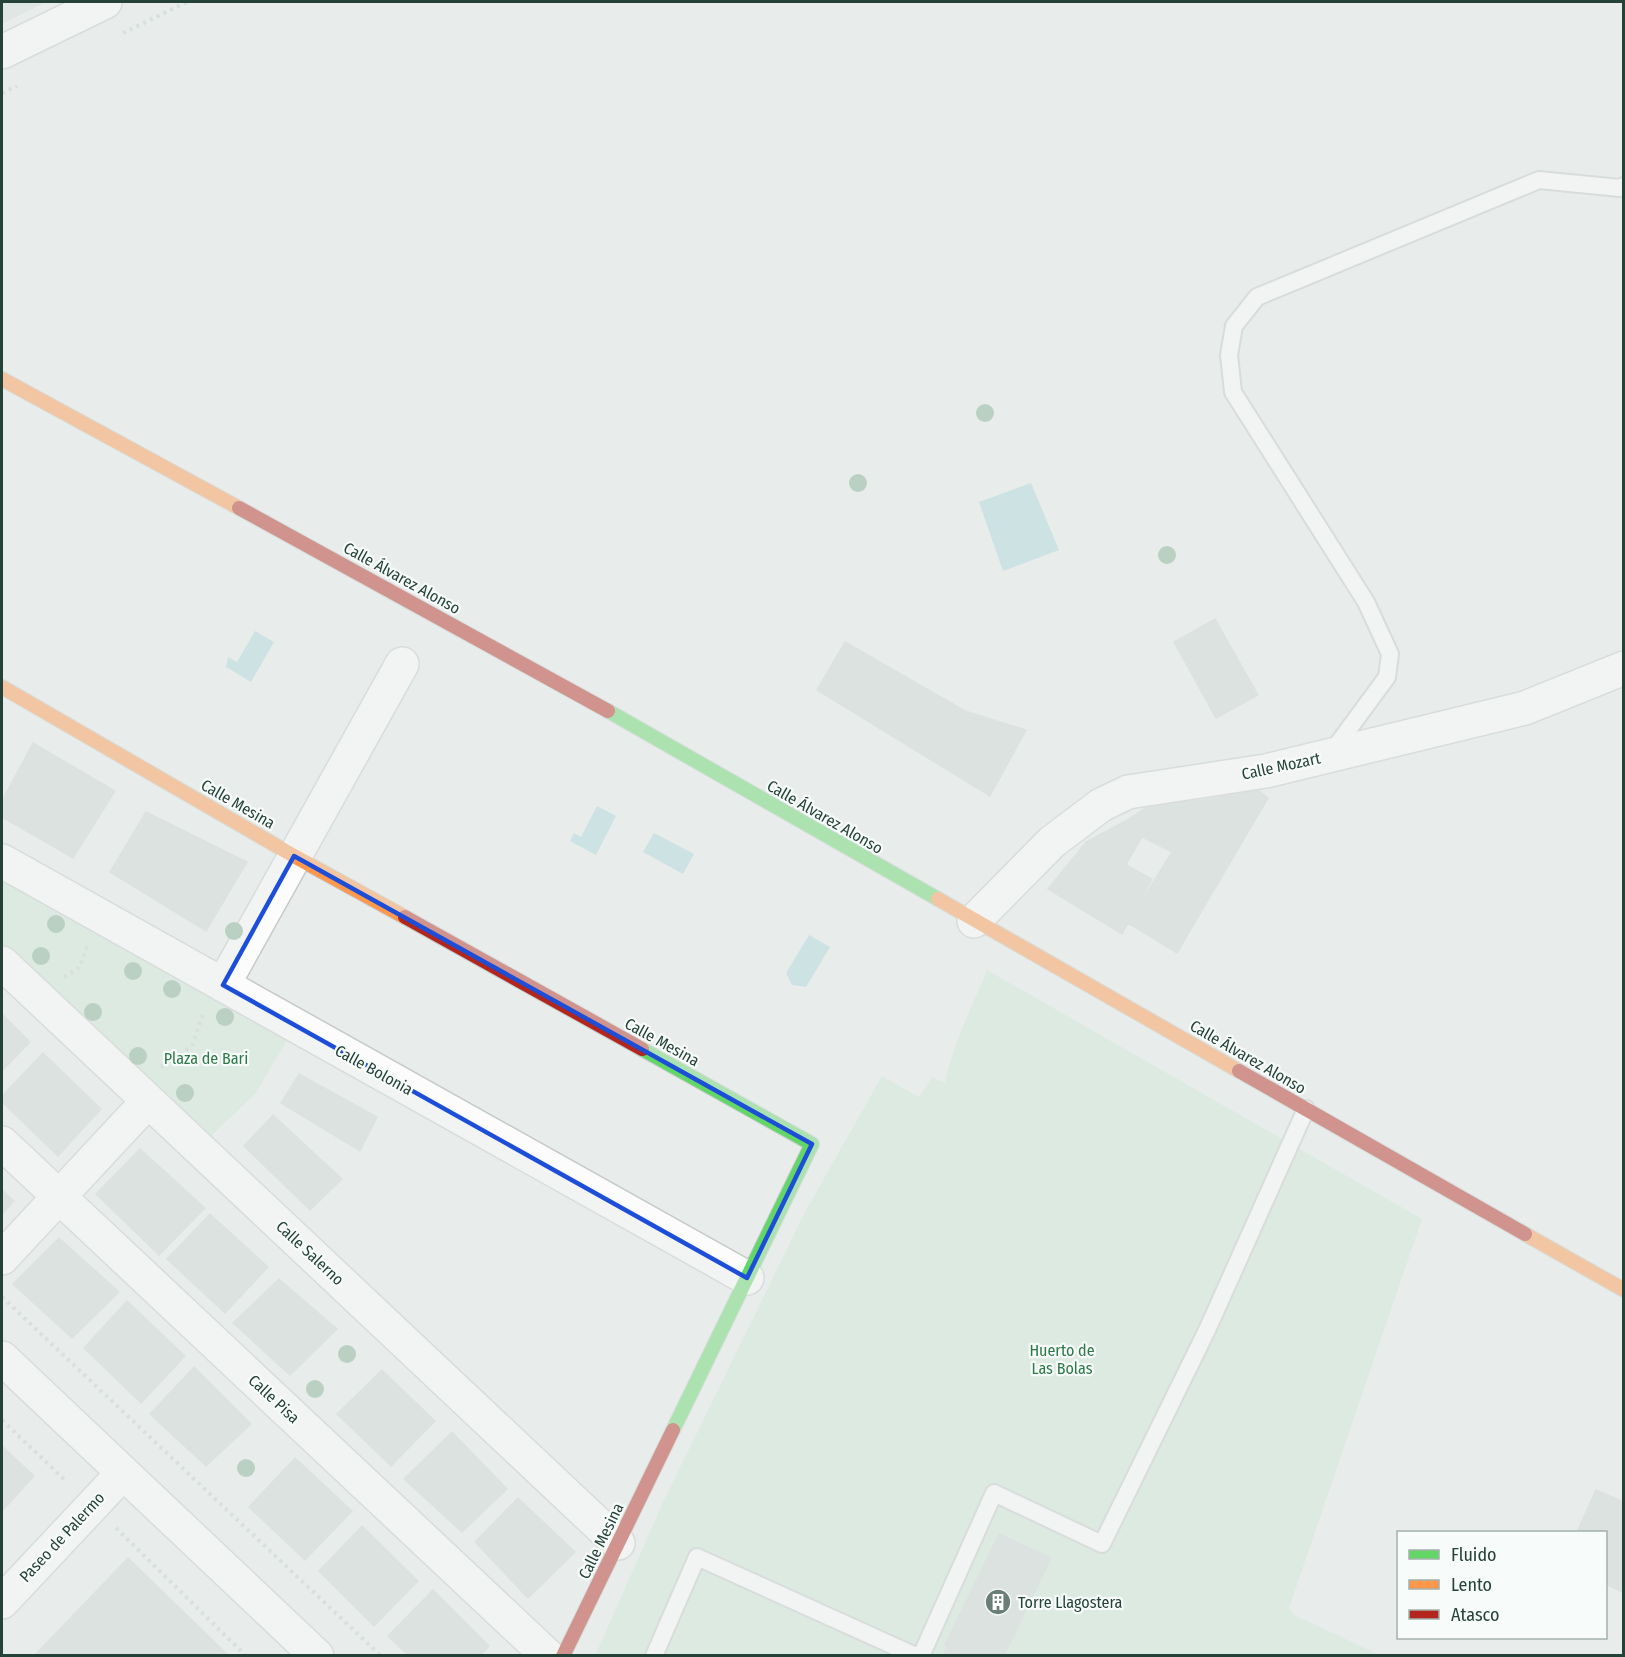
<svg xmlns="http://www.w3.org/2000/svg" width="1625" height="1657" font-family="'Fira Sans Condensed',sans-serif">
<style>
.built{fill:#d6deda}
.green{fill:#d1e6d7}
.water{fill:#aad5da}
.building{fill:#cfd4d2;stroke:#d1d6d4;stroke-width:1.5}
.lines{fill:none;stroke-linecap:round;stroke-linejoin:round}
.lane-casing{stroke:#c5cac8;stroke-width:20}
.street-casing{stroke:#c5cac8;stroke-width:36}
.fast-casing{stroke:#c3cbc8;stroke-width:16}
.slow-casing{stroke:#c3cbc8;stroke-width:16}
.jam-casing{stroke:#c3cbc8;stroke-width:16}
.path{stroke:#c7cecb;stroke-width:4;stroke-dasharray:3 4.5;stroke-linecap:butt}
.lane{stroke:#fcfcfc;stroke-width:16}
.street{stroke:#fcfcfc;stroke-width:33}
.fast{stroke:#63d668;stroke-width:14}
.slow{stroke:#ff974d;stroke-width:14}
.jam{stroke:#b3261e;stroke-width:14}
.tree{fill:#82ad91}
.marked{fill:none;stroke:#1d4ed8;stroke-width:4.5;stroke-linejoin:round}
.labels{text-anchor:middle;dominant-baseline:central;stroke-width:4.5;stroke-linejoin:round;paint-order:stroke}
.street-label{font-size:16px;fill:#244238;stroke:#f7fbf9}
.park-label{font-size:16px;fill:#2e7948;stroke:#f7fbf9}
.poi-label{font-size:16px;fill:#244238;stroke:#f7fbf9;text-anchor:start}
</style>
<rect width="100%" height="100%" fill="#e8edeb"/>
<path class="built" d="M2 2H46L2 24Z"/>
<path class="green" d="M2 872 287 1040 256 1093 209 1138 2 944Z
M987 970 1422 1219 1289 1608 1294 1615 1380 1655 595 1656 665 1498 805 1212 882 1076 919 1097 932 1077 945 1083C953 1043 972 1008 987 970Z"/>
<path class="water" d="M1031 483 1059 550 1003 571 979 502Z
M255 631 274 642 251 682 226 667 228 657 237 662Z
M597 806 616 816 596 855 570 841 574 833 581 837Z
M654 833 694 854 683 874 643 852Z
M809 935 830 947 806 987 792 985 786 973Z"/>
<path class="building" d="M1215 619 1258 695 1216 718 1174 642Z
M845 642 965 711 1026 730 990 796 817 690Z
M33 743 115 791 73 858 2 817V801Z
M1258 790 1268 798 1177 953 1128 923 1204 800Z
M1204 800 1172 852 1142 837 1129 819 1150 805Z
M146 812 247 862 206 931 110 872Z
M1129 819 1142 837 1126 865 1152 879 1122 934 1048 889 1086 842Z
M2 1014 30 1042 2 1071Z
M43 1053 101 1109 58 1156 2 1102V1096Z
M299 1074 377 1117 360 1151 281 1103Z
M273 1115 342 1179 310 1210 244 1146Z
M140 1149 205 1208 159 1255 96 1194Z
M2 1190 14 1201 2 1214Z
M210 1214 268 1267 225 1313 167 1259Z
M59 1238 119 1292 72 1338 13 1284Z
M279 1279 337 1329 290 1375 233 1323Z
M127 1301 185 1356 141 1403 84 1348Z
M194 1367 251 1424 206 1466 150 1414Z
M382 1370 435 1421 391 1466 337 1414Z
M452 1432 507 1489 462 1532 404 1479Z
M2 1446 34 1476 2 1511Z
M295 1458 352 1511 305 1560 249 1507Z
M1596 1490 1624 1502V1538L1593 1525 1589 1532H1577Z
M518 1498 575 1552 528 1598 475 1542Z
M1593 1525 1624 1538V1554L1610 1586 1606 1584V1532H1589Z
M362 1526 418 1581 374 1626 319 1571Z
M999 1534 1051 1558 1004 1656H968L945 1645Z
M1624 1554V1593L1610 1586Z
M128 1558 229 1656H34Z
M433 1590 489 1646 480 1656H409L388 1636Z
M947 1646 968 1656H943Z"/>
<g class="lines">
<g class="lane-casing">
<path id="lane" d="M1331 753 1387 677 1390 654 1366 602 1233 392 1229 355 1234 326 1257 297 1539 180 1620 188 1624 186
M654 1656 697 1557 916 1656
M921 1656 994 1493 1102 1544 1208 1328 1306 1109"/>
</g>
<g class="street-casing">
<path id="street" d="M2 52 105 2
M2 861 747 1278
M974 921 1052 842 1101 805 1128 792 1266 771 1525 708 1624 668
M2 963 618 1543
M223 985 402 664
M2 1143 548 1656
M2 1258 148 1101
M2 1358 317 1656
M2 1602 123 1473"/>
</g>
<g class="fast-casing">
<path id="fast" d="M608 711 938 899
M642 1049 812 1144 673 1430"/>
</g>
<g class="slow-casing">
<path id="slow" d="M2 379 239 508
M2 687 294 856 405 917
M938 899 1239 1071
M1525 1234 1624 1290"/>
</g>
<g class="jam-casing">
<path id="jam" d="M239 508 608 711
M405 917 642 1049
M1239 1071 1525 1234
M563 1656 673 1430"/>
</g>
<path class="path" d="M123 33 187 2
M2 93 17 86
M64 977 80 967 87 946
M161 1067 192 1046 204 1012
M2 1297 381 1656
M2 1420 67 1482
M116 1528 246 1656"/>
<use href="#lane" class="lane"/>
<use href="#street" class="street"/>
<use href="#fast" class="fast"/>
<use href="#slow" class="slow"/>
<use href="#jam" class="jam"/>
</g>
<g class="tree">
<circle cx="985" cy="413" r="9"/>
<circle cx="858" cy="483" r="9"/>
<circle cx="1167" cy="555" r="9"/>
<circle cx="56" cy="924" r="9"/>
<circle cx="234" cy="931" r="9"/>
<circle cx="41" cy="956" r="9"/>
<circle cx="133" cy="971" r="9"/>
<circle cx="172" cy="989" r="9"/>
<circle cx="93" cy="1012" r="9"/>
<circle cx="225" cy="1017" r="9"/>
<circle cx="138" cy="1056" r="9"/>
<circle cx="185" cy="1093" r="9"/>
<circle cx="347" cy="1354" r="9"/>
<circle cx="315" cy="1389" r="9"/>
<circle cx="246" cy="1468" r="9"/>
</g>
<path d="M0 0H1625V1657H0ZM294 856 812 1144 747 1278 223 985Z" fill="#e8edeb" fill-opacity=".55" fill-rule="evenodd"/>
<path class="marked" d="M294 856 812 1144 747 1278 223 985Z"/>
<defs>
<g id="building-disc" transform="scale(1.35)"><circle r="9.5" fill="#697e77" stroke="#f7fbf9"/><path d="M-4-6H4V6H1V3H-1V6H-4ZM-2.5-4.3h1.7v1.8h-1.7ZM.8-4.3h1.7v1.8H.8ZM-2.5-1h1.7V.8h-1.7ZM.8-1h1.7V.8H.8Z" fill="#fff"/></g>
</defs>
<g fill-rule="evenodd">
<use href="#building-disc" x="998" y="1602"/>
</g>
<g class="labels">
<g class="street-label">
<text transform="translate(402 578) rotate(29)">Calle Álvarez Alonso</text>
<text transform="translate(1281 766) rotate(-12)">Calle Mozart</text>
<text transform="translate(238 804) rotate(30)">Calle Mesina</text>
<text transform="translate(825 817) rotate(30)">Calle Álvarez Alonso</text>
<text transform="translate(662 1042) rotate(29)">Calle Mesina</text>
<text transform="translate(1248 1057) rotate(30)">Calle Álvarez Alonso</text>
<text transform="translate(374 1070) rotate(29)">Calle Bolonia</text>
<text transform="translate(310 1253) rotate(43)">Calle Salerno</text>
<text transform="translate(274 1399) rotate(43)">Calle Pisa</text>
<text transform="translate(62 1537) rotate(-47)">Paseo de Palermo</text>
<text transform="translate(601 1541) rotate(-64)">Calle Mesina</text>
</g>
<g class="park-label">
<text x="206" y="1058">Plaza de Bari</text>
<text x="1062" y="1350">Huerto de<tspan x="1062" dy="18">Las Bolas</tspan></text>
</g>
<g class="poi-label">
<text x="1018" y="1602">Torre Llagostera</text>
</g>
</g>
<rect width="1625" height="1657" fill="none" stroke="#244238" stroke-width="6"/>
<rect x="1397" y="1531" width="210" height="108" fill="#f7fbf9" stroke="#a3b1ac" stroke-width="1.5"/>
<rect x="1409" y="1550" width="30" height="9" fill="#63d668" stroke="#a3b1ac" stroke-width="1.5"/>
<text x="1451" y="1561" font-size="18" fill="#244238">Fluido</text>
<rect x="1409" y="1580" width="30" height="9" fill="#ff974d" stroke="#a3b1ac" stroke-width="1.5"/>
<text x="1451" y="1591" font-size="18" fill="#244238">Lento</text>
<rect x="1409" y="1610" width="30" height="9" fill="#b3261e" stroke="#a3b1ac" stroke-width="1.5"/>
<text x="1451" y="1621" font-size="18" fill="#244238">Atasco</text>
</svg>
